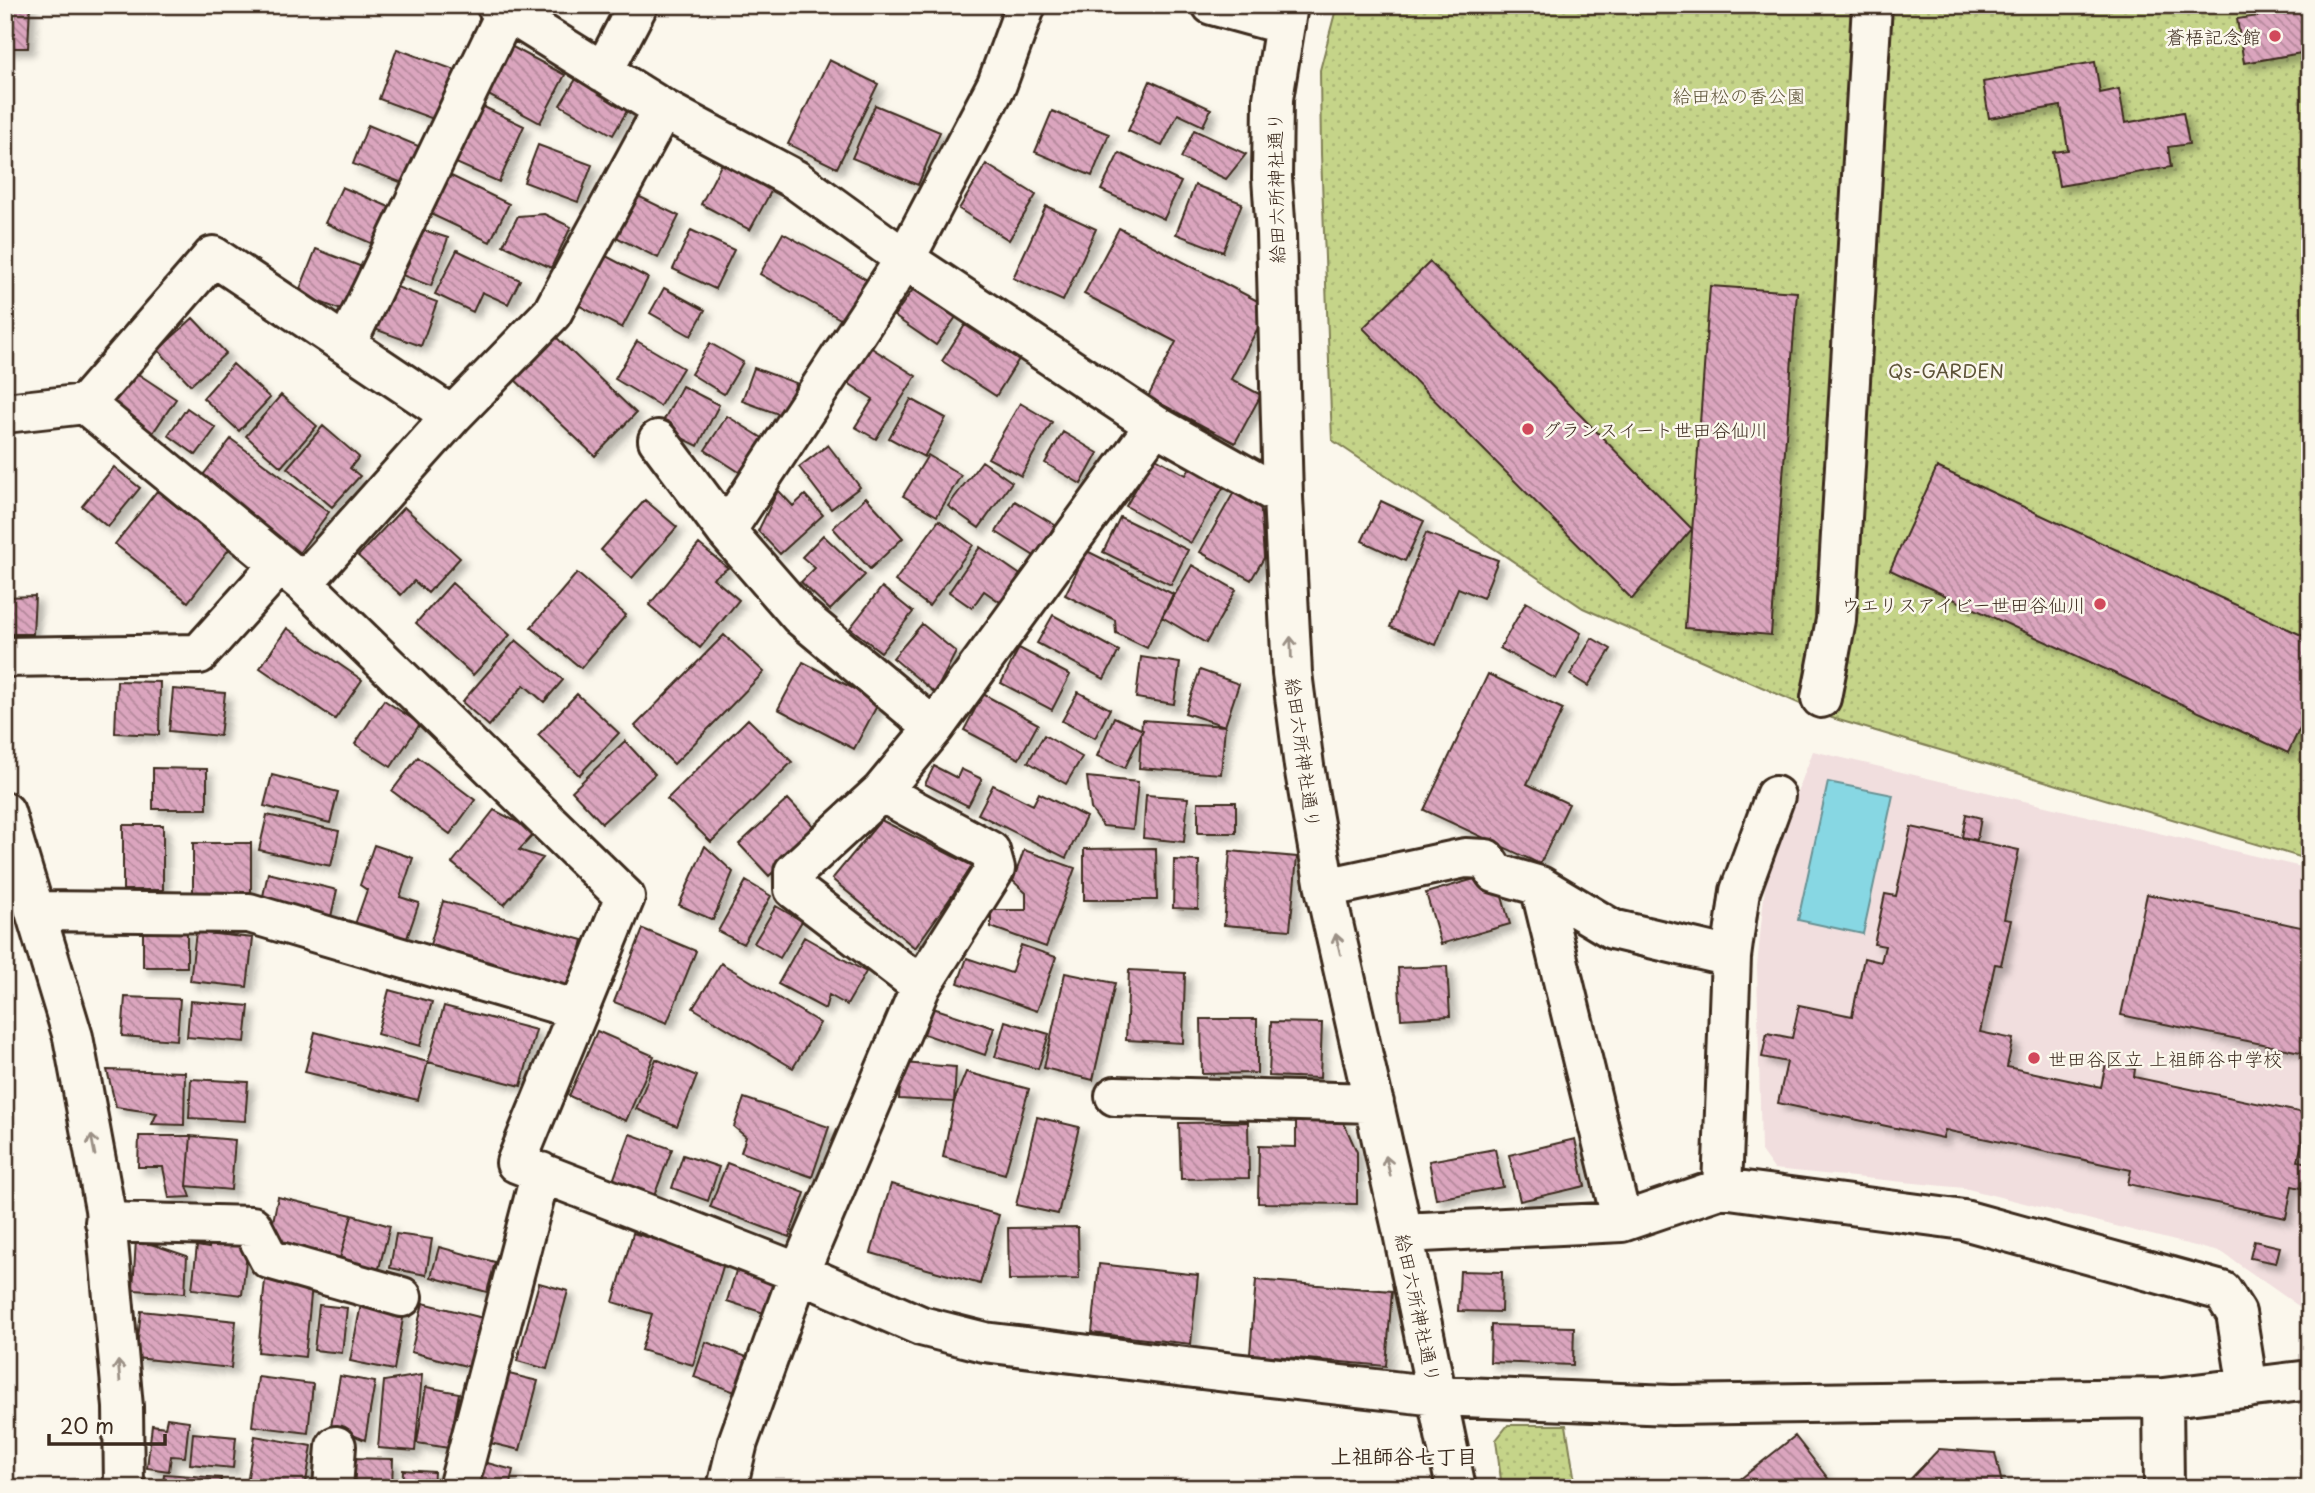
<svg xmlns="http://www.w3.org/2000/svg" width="2315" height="1493" font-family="'Playpen Sans','Klee One',sans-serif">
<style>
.built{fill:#f1dede}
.grass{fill:url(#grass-dots);stroke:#807f54;stroke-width:2}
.water{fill:#87d7e3;stroke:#699294;stroke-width:2}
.building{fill:url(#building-back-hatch);stroke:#3b2a1e;stroke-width:2;filter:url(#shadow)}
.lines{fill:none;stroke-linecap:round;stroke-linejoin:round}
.minor-casing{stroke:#3b2a1e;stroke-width:44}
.minor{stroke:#fbf7ec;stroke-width:38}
.oneway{stroke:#9b9085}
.poi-dot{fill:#d1495b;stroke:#fbf7ec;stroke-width:2.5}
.labels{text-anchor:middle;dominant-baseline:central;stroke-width:5;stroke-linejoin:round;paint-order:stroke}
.poi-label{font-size:19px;fill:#3b2a1e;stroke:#fbf7ec;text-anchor:end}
.park-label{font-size:19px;fill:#5e5439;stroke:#fbf7ec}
.street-label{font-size:19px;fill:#3b2a1e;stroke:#fbf7ec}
.neighbourhood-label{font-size:21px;font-weight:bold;fill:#3b2a1e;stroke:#fbf7ec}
</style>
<defs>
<pattern id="grass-dots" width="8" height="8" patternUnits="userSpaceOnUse" patternTransform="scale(1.75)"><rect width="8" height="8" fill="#c5d489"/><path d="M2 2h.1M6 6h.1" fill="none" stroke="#aab676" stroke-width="1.8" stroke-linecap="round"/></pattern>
<pattern id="building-back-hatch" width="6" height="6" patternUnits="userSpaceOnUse" patternTransform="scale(1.75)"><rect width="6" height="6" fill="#dba5be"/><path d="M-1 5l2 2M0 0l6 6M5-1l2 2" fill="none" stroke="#b3879a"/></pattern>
<filter id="shadow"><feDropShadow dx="6" dy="6" stdDeviation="3.5" flood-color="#0004"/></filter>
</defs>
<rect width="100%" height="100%" fill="#fbf7ec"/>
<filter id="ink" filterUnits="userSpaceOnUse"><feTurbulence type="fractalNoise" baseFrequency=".0143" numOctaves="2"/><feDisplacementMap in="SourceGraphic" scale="14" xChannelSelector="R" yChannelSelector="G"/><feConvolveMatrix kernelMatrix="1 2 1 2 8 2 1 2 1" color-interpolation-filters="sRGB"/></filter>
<g filter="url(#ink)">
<path class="built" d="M1813 751 2310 869V1314L2223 1253 1964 1188 1774 1169 1761 1151 1757 966 1766 876Z"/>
<path class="grass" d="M1337 5H2310V860L1832 718 1583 608 1332 440 1321 154 1320 70Z
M1508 1425H1566L1576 1488H1502L1496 1440Z"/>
<path class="water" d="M1828 782 1893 795 1863 934 1798 920Z"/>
<path class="building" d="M5 5H30L28 48H5Z
M2257 5H2310V64L2307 52 2244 63 2237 19 2259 16Z
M507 44 565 75 540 123 481 91Z
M397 49 466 74 447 124 379 99Z
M829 60 878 84 837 168 788 144Z
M2095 62 2100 93 2119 89 2125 123 2183 112 2189 144 2168 147 2171 167 2059 186 2053 152 2068 150 2061 106 1989 118 1983 82Z
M579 74 631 104 613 135 560 105Z
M1150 81 1211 109 1203 126 1178 114 1162 146 1128 131Z
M875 105 940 132 918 185 852 158Z
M482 106 524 126 499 182 456 163Z
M1052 111 1109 134 1092 176 1035 152Z
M368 125 423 148 408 185 353 164Z
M1194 130 1246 154 1226 179 1181 158Z
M538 145 592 165 578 202 524 182Z
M1119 153 1181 182 1164 219 1101 190Z
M724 159 774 186 750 230 701 204Z
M986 164 1036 195 1009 240 959 209Z
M443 172 509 204 490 242 424 211Z
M1195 185 1242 203 1223 252 1176 234Z
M342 187 399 211 382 248 325 223Z
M634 194 679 216 658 258 614 236Z
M1046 206 1096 229 1063 301 1013 278Z
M544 214 571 227 551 268 503 245 518 216Z
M411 226 448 238 431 286 394 272Z
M1119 228 1269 307 1231 379 1261 395 1235 443 1148 397 1176 342 1084 294Z
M691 230 734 250 715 289 673 269Z
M783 233 867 280 844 321 760 274Z
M316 249 370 270 352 314 298 294Z
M457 250 520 280 508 304 482 292 473 312 435 294Z
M604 255 648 278 622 328 578 305Z
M1430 262 1692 529 1632 599 1363 328Z
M386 283 437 302 421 346 369 327Z
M1710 286 1797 292 1771 635 1685 628Z
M664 288 705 310 691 336 650 313Z
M914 288 956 317 936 345 894 316Z
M193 318 226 353 191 385 158 350Z
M965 325 1019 359 996 396 942 361Z
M555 336 636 413 595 456 514 379Z
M637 341 683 368 660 406 615 379Z
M710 343 743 362 724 394 691 374Z
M870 347 916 376 876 439 855 427 873 399 848 383Z
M233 364 270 398 239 431 203 398Z
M129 368 176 399 152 434 105 403Z
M754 368 796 383 784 416 742 401Z
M682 386 719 405 698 446 660 427Z
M281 395 317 426 281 467 246 436Z
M911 399 946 418 924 457 889 438Z
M1020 403 1052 422 1021 476 988 458Z
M187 408 216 428 196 455 168 435Z
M727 416 769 442 747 477 705 450Z
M323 426 359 457 350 468 360 476 332 507 287 468Z
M1063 432 1098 453 1081 484 1045 463Z
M231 439 329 512 299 553 200 479Z
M828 445 860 487 831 509 799 467Z
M928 455 961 475 937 516 903 496Z
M1154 457 1186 475 1194 461 1227 481 1191 543 1126 506Z
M982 461 1012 482 979 528 948 506Z
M114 467 140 488 108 527 82 506Z
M1937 467 2310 639V707L2288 753 1890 570Z
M1238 485 1260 499 1264 558 1251 580 1200 552Z
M778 490 793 506 805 495 823 515 780 554 758 531Z
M157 491 230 548 188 602 115 544Z
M866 497 903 538 870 569 833 528Z
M645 500 677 527 632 578 601 550Z
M1015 501 1055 525 1036 557 996 532Z
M1381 501 1424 521 1405 561 1362 541Z
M404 507 460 558 428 593 414 581 401 595 358 556Z
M1120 517 1188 550 1171 585 1103 552Z
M939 520 973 545 929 606 895 581Z
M1426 533 1498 560 1483 598 1458 588 1436 645 1390 627Z
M823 535 865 575 830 610 801 582 815 568 802 557Z
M699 544 728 568 713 578 739 600 700 648 649 605Z
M980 547 1022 576 1003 604 984 591 972 608 949 592Z
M1087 551 1173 594 1147 648 1116 633 1115 620 1065 595Z
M1192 565 1236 590 1206 643 1162 617Z
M577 573 626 615 581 668 531 627Z
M452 583 510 635 473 675 416 623Z
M882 587 913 612 881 652 850 628Z
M35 596 33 634H5V597Z
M1526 602 1581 633 1556 679 1500 648Z
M1053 615 1119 651 1104 679 1037 643Z
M922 624 956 652 935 693 893 658Z
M287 628 362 680 335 719 260 668Z
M724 635 764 672 674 764 635 726Z
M1592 638 1611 649 1588 686 1570 675Z
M516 640 563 680 544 702 524 685 489 726 462 702Z
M1019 648 1070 675 1052 710 1001 683Z
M1141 657 1180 663 1174 704 1136 698Z
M803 662 879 702 854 749 778 709Z
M1200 670 1239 684 1225 726 1185 713Z
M1488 674 1563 709 1527 784 1569 804 1540 864 1424 810Z
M117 681 160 682 159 735 115 733Z
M173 689 225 693 220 736 169 731Z
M1078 692 1110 709 1095 738 1062 721Z
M577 694 619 733 579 775 538 735Z
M983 694 1038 724 1019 759 964 730Z
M384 700 420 724 391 767 355 744Z
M1114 717 1143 730 1125 768 1097 756Z
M748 719 792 762 711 842 667 799Z
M1142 720 1225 726 1221 774 1139 768Z
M1044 735 1082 757 1066 784 1028 762Z
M625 741 655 774 602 823 572 791Z
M418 757 475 800 450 834 392 791Z
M934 766 957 778 961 769 982 779 968 806 925 784Z
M153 768 207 769V809H153Z
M272 775 338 792 330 823 264 806Z
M1087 777 1138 782 1133 829 1103 826 1091 809Z
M993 785 1033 805 1039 793 1086 817 1066 858 978 814Z
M1146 795 1188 798 1184 842 1143 838Z
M788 799 817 830 769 876 739 844Z
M1198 802H1236V833H1198Z
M494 810 536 832 519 850 543 858 504 905 452 863Z
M1966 814 1981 818 1977 840 1962 837Z
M267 815 339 831 331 866 259 850Z
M881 820 973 866 915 948 832 879Z
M123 825H163V890H123Z
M1911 827 2019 850 2004 919 2011 920 2001 965 1995 964 1980 1032 2013 1039 2007 1067 2101 1087 2106 1063 2135 1069 2134 1077 2308 1114 2298 1161 2310 1163V1190L2292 1186 2286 1218 2128 1184 2131 1170 1945 1130 1943 1138 1778 1103 1787 1062 1762 1057 1767 1033 1792 1038 1799 1005 1852 1016 1864 958 1881 962 1885 946 1874 944 1885 894 1896 896Z
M193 843H251V892H193Z
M374 845 413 858 400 897 419 903 405 944 354 927 367 890 360 885Z
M705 846 733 872 713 920 679 905Z
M1156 848 1157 900H1084V849Z
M1024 850 1075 868 1046 947 991 927V910H1026V893L1013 881Z
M1230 851 1297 857 1290 930 1224 925Z
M1174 860 1199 861 1198 909 1173 908Z
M268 873 337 890 330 921 261 905Z
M1495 873 1510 924 1441 944 1426 893Z
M746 881 771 896 743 944 718 931Z
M2147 894 2310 929V1054L2121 1015Z
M443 901 583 940 571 988 429 948Z
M776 906 802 921 780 958 754 943Z
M143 926 187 927V967H143Z
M643 929 696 951 667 1023 614 1002Z
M196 932 253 938 247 987 190 981Z
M804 937 866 972 847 1005 829 995 825 1009 778 984Z
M1021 945 1056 957 1037 1011 958 983 967 958 1011 973Z
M721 963 820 1023 793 1068 693 1008Z
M1447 966 1450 1016 1401 1019 1398 968Z
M1129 970 1185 973 1183 1043 1126 1040Z
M1065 973 1115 983 1093 1080 1044 1068Z
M389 990 432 1002 420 1046 377 1034Z
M125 997 180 999 177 1040 122 1036Z
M190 1001 249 1006 245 1042 187 1037Z
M444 1006 536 1030 521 1086 428 1062Z
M933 1008 994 1028 985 1055 924 1034Z
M1201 1019H1257V1073L1202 1074Z
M1005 1021 1049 1034 1038 1069 995 1057Z
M1271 1022 1322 1023 1320 1078 1269 1076Z
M597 1031 654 1056 626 1121 569 1096Z
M315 1032 428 1062 418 1100 305 1072Z
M656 1059 697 1076 677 1126 636 1109Z
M902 1063 956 1067 954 1102 899 1099Z
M107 1070 185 1072 184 1125 152 1124 157 1113 116 1107Z
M966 1072 1029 1089 1005 1174 943 1157 954 1102Z
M191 1079 248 1082 245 1121 189 1118Z
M744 1098 829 1127 812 1177 741 1152 746 1137 734 1127Z
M1037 1117 1079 1127 1058 1214 1016 1205Z
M1296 1118 1342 1119 1357 1152V1204L1258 1203 1259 1146 1296 1147Z
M1248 1122 1249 1178 1181 1179 1179 1123Z
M630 1134 672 1149 654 1196 613 1181Z
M139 1136H191L187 1186 191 1197 169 1198 163 1167H138Z
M191 1136 235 1140 231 1190 187 1186Z
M1575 1139 1585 1186 1520 1201 1509 1155Z
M1495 1149 1503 1187 1436 1199 1429 1161Z
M683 1155 719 1167 708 1201 672 1188Z
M727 1163 805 1193 789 1237 710 1207Z
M891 1184 999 1215 980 1284 871 1253Z
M278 1197 352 1215 339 1262 268 1246Z
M352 1215 390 1226 378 1272 339 1262Z
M1078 1227 1079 1279 1009 1280 1008 1228Z
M633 1233 725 1260 693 1365 641 1350 652 1314 613 1302Z
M396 1234 432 1239 426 1275 390 1268Z
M136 1239 187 1256 185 1293 133 1290Z
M210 1239 248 1244 242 1295 192 1289 197 1246 209 1248Z
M2254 1241 2280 1247 2276 1263 2250 1258Z
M439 1247 495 1262 487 1292 431 1277Z
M738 1264 775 1275 764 1313 727 1301Z
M1099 1264 1198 1275 1191 1344 1092 1333Z
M1460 1271 1502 1272 1501 1312 1458 1311Z
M265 1280 312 1285 305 1357 258 1352Z
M1256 1280 1392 1291 1386 1366 1250 1354Z
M539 1283 568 1291 547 1369 517 1361Z
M362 1299 405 1307 394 1370 350 1361Z
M423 1303 483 1318 470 1367 411 1352Z
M319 1305 347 1308 342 1353 314 1350Z
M141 1311 236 1321 231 1368 136 1358Z
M1491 1325 1574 1327 1573 1365 1490 1362Z
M706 1342 747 1357 735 1392 694 1377Z
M509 1374 538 1381 520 1450 490 1443Z
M422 1375 415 1451 378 1448 384 1381Z
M340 1376 375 1382 365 1440 331 1426Z
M258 1377 313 1384 308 1433 252 1426Z
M426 1387 459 1393 449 1448 417 1443Z
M167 1418 189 1421 185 1457 171 1456 169 1471 147 1468 152 1425 165 1427Z
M193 1433 236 1437 233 1468 190 1464Z
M255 1436 312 1446 305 1488H246Z
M1795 1436 1833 1485 1830 1488H1729Z
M1939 1449 1995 1453 2003 1488H1902Z
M347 1458 393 1459 392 1488H346Z
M480 1461 513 1470 509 1488H473Z
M403 1470 434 1472 433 1488H402Z
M164 1474 221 1478 220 1488H150V1483L163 1484Z"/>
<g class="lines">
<g class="minor-casing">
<path id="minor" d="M496 5 663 109 796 180 905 259 1155 425 1283 497
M1212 5 1285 25
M1288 5 1273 99 1272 178 1276 234 1283 497 1292 673 1304 766 1325 888 1403 1233 1456 1488
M603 72 638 5
M346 345 506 12
M85 404 303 583 625 897 516 1163 799 1273 921 1326 984 1342 1234 1373 1437 1396 1672 1405 2163 1398 2310 1380
M5 413 85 404 213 256 452 416
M658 440 726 531 800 616 934 728
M726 531 905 259 997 84 1026 5
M303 583 452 416 552 313 663 109
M5 657 199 654 280 564
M1821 698 1836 620 1872 5
M5 812 73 1037 105 1209 123 1407 124 1488
M1540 886 1622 1222
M1325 888 1465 858 1486 859 1495 873 1540 886 1612 929 1731 957
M35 911 249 913 578 1010
M921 986 794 889V872L881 792 934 728 1155 425
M1115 1096 1374 1103
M1722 1188 1731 957 1740 891 1775 796
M105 1222 252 1226 269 1259 402 1297
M1403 1233 1622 1222 1722 1188 1964 1220 2222 1291 2236 1313 2248 1388
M2163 1398 2164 1488
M333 1488 336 1446
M458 1488 541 1172
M727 1488 738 1442 799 1273 921 986 995 869 990 851 881 792"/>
</g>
<use href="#minor" class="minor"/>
</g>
<defs><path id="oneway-shaft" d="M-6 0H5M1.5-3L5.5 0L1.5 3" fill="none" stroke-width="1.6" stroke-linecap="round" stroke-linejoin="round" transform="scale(1.75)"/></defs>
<g class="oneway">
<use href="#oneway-shaft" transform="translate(1291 647) rotate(-92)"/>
<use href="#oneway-shaft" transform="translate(1338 944) rotate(-103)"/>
<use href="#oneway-shaft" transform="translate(93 1145) rotate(-101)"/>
<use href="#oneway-shaft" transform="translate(1388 1166) rotate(-103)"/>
<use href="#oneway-shaft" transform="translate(119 1371) rotate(-95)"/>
</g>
</g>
<g class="poi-dot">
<circle cx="2275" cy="36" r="7"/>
<circle cx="1528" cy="429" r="7"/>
<circle cx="2100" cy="604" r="7"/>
<circle cx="2034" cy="1058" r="7"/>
</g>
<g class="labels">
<g class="poi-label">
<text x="2261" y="36">蒼梧記念館</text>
<text x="1542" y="429" text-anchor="start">グランスイート世田谷仙川</text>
<text x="2086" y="604">ウエリスアイビー世田谷仙川</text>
<text x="2048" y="1058" text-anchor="start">世田谷区立 上祖師谷中学校</text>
</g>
<g class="park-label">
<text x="1739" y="95">給田松の香公園</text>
<text x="1946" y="370">Qs-GARDEN</text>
</g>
<g class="street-label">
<text transform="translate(1275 188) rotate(-91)">給田六所神社通り</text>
<text transform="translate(1304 753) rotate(82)">給田六所神社通り</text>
<text transform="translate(1419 1308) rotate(78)">給田六所神社通り</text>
</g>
<g class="neighbourhood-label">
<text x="1404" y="1455">上祖師谷七丁目</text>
</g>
</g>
<rect width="2315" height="1493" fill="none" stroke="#fbf7ec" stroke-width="28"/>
<rect x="14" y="14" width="2287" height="1465" fill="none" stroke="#3b2a1e" stroke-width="2.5" filter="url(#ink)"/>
<path d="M49 1434v10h116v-10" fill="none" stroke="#3b2a1e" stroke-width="3.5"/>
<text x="60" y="1434" font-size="21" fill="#3b2a1e" stroke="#fbf7ec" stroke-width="5" paint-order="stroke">20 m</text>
</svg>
